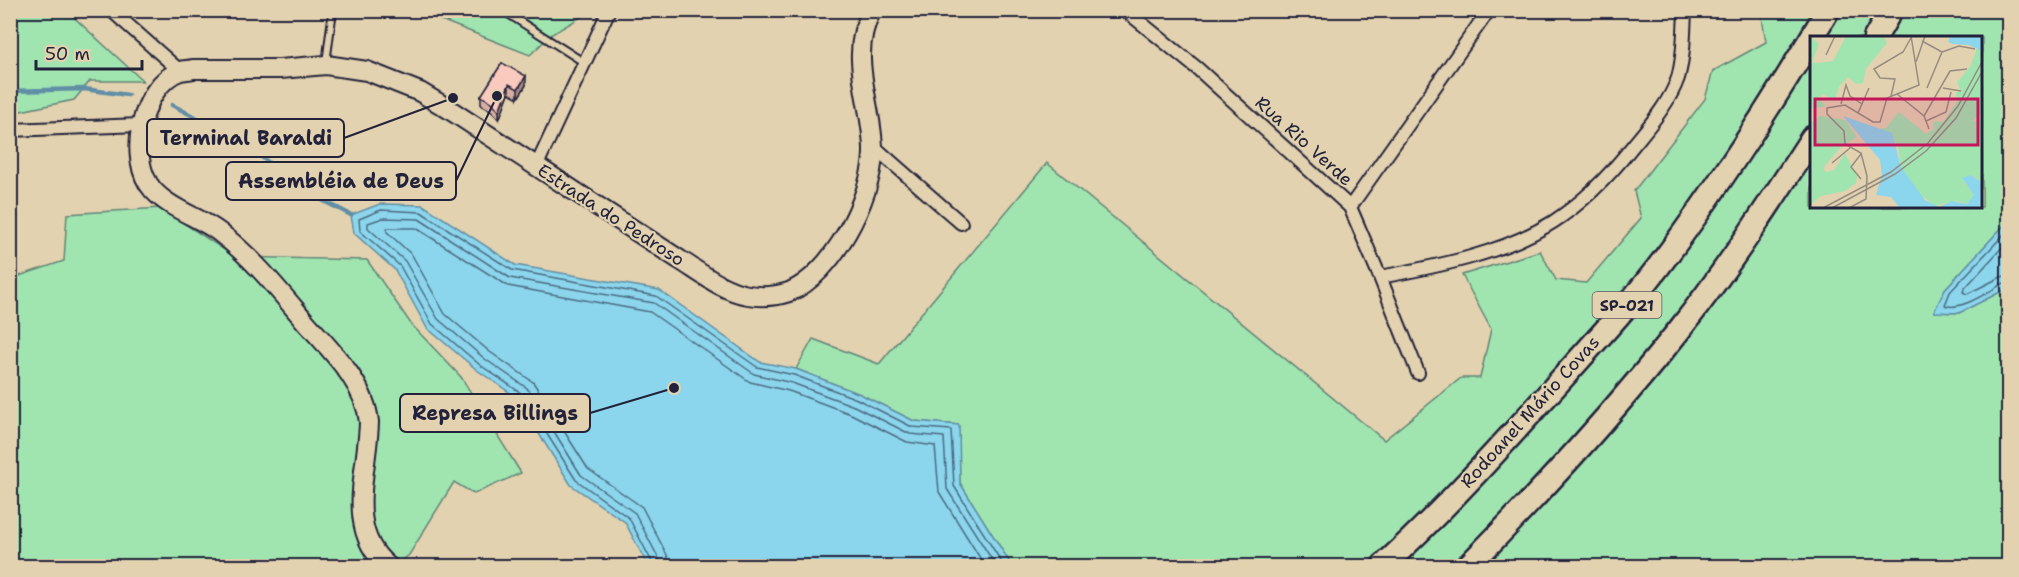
<svg xmlns="http://www.w3.org/2000/svg" width="2019" height="577" font-family="'Shantell Sans',sans-serif">
<style>
.green{fill:#a0e5b0;stroke:#618476;stroke-width:1.5;fill-rule:evenodd}
.water{fill:#8bd6ec;stroke:#618ea5;stroke-width:1.5}
.lines{fill:none;stroke-linecap:round;stroke-linejoin:round}
.shore{stroke:#4c6a82;stroke-width:1.5}
.stream{stroke:#618ea5;stroke-width:4.5}
.lane-casing{stroke:#22223b;stroke-width:10}
.street-casing{stroke:#22223b;stroke-width:16}
.secondary-casing{stroke:#22223b;stroke-width:22}
.highway-casing{stroke:#22223b;stroke-width:27}
.lane{stroke:#e3d2af;stroke-width:6}
.street{stroke:#e3d2af;stroke-width:12}
.secondary{stroke:#e3d2af;stroke-width:18}
.highway{stroke:#e3d2af;stroke-width:22}
.wall{fill:#d6aea3;stroke:#22223b;stroke-width:1.5}
.shaded-wall{fill:#ae8d84;stroke:#22223b;stroke-width:1.5}
.building{fill:#f9cabd;stroke:#22223b;stroke-width:1.5}
.labels{text-anchor:middle;dominant-baseline:central;stroke-width:4.5;stroke-linejoin:round;paint-order:stroke}
.shield{fill:#e3d2af;stroke:#5c575e;stroke-width:1.5}
.shield-label{font-size:16px;font-weight:bold;fill:#22223b}
.street-label{font-size:18px;fill:#22223b;stroke:#e3d2af}
.inset-road{fill:none;stroke:#968c81;stroke-width:1.5}
.view{fill:#c2185b;fill-opacity:0.15;stroke:#c2185b;stroke-width:3}
.inset-edge{fill:none;stroke:#22223b;stroke-width:3}
.leader{fill:none;stroke:#22223b;stroke-width:2}
.callout-dot{fill:#22223b;stroke:#e3d2af;stroke-width:2}
.callout{fill:#e3d2af;stroke:#22223b;stroke-width:2}
.callout-label{font-size:20px;text-anchor:middle;font-weight:bold;fill:#22223b}
</style>
<rect width="100%" height="100%" fill="#e3d2af"/>
<filter id="ink" filterUnits="userSpaceOnUse"><feTurbulence type="fractalNoise" baseFrequency=".0167" numOctaves="2"/><feDisplacementMap in="SourceGraphic" scale="12" xChannelSelector="R" yChannelSelector="G"/><feConvolveMatrix kernelMatrix="1 2 1 2 8 2 1 2 1" color-interpolation-filters="sRGB"/></filter>
<g filter="url(#ink)">
<path class="green" d="M429 10H587L588 13 552 34 530 55 428 15Z
M10 11H67L143 81H90L74 100 11 113Z
M1761 11H2008V221L1945 289 1935 312 1959 313 2008 288V566H1012L960 483 958 425 914 421 860 394 796 369 813 339 879 364 1047 163 1384 440 1461 378H1480L1491 329 1462 275 1540 251 1556 280 1586 283 1641 218 1634 191 1705 99 1713 71 1766 42ZM1812 38H1982V207H1812Z
M161 208 235 257 367 260 411 324 461 377 521 473 474 494 454 482 409 555 394 566H11L10 279 64 261 67 214Z"/>
<path class="water" d="M380 204 423 205 515 265 659 290 760 362 796 369 860 394 914 421 959 425 960 483 1012 566H648L625 522 571 485 516 397 477 370 427 328 395 270 354 233 351 215Z
M2008 221V288L1959 313 1934 312 1945 289Z"/>
<g class="lines">
<path class="shore" d="M2008 230 1950 292 1945 305C1959 312 1990 291 2004 283H2008
M2008 241 1964 289 1963 292 1967 294 2001 277 2008 275
M653 566 652 562 629 518 576 480 521 393 480 365 432 324 400 266 360 231 359 219 381 210 421 212 512 270 656 296 757 367 794 375 857 399 912 427 951 430 954 486 1004 566
M661 566 659 559 635 513 581 475 527 388 485 359 438 319 405 261 368 228V223L383 218 419 219 510 278 654 303 754 374 792 383 854 406 910 434 944 437 947 489 996 566
M670 566 667 555 642 507 588 469 533 382 490 352 445 314 412 255 387 232V228H416L508 286 650 312 750 382 789 391 851 414 907 442 935 446 939 492 985 566"/>
<path class="stream" d="M10 91 84 89 128 95
M172 105 247 144 295 186 351 215"/>
<g class="lane-casing">
<path id="lane" d="M502 10 585 63
M326 63 333 10"/>
</g>
<g class="street-casing">
<path id="street" d="M111 10 180 71
M1125 10 1198 69 1350 207 1380 277 1418 373
M10 130 141 125
M872 145 961 223
M536 167 609 10
M1350 207 1489 10
M1380 277C1439 266 1502 254 1553 222 1584 202 1610 175 1632 147 1649 126 1669 104 1678 78 1684 57 1684 32 1685 10"/>
</g>
<g class="secondary-casing">
<path id="secondary" d="M388 566C344 530 368 471 369 422 365 382 329 349 304 320 277 288 252 257 219 232 199 217 170 209 153 190 126 160 141 85 180 71 184 70 189 70 193 69H280L326 65 367 71 420 92 447 108 680 260C701 273 723 291 748 295 761 297 777 296 789 292 832 275 872 198 873 153 874 106 846 57 872 10"/>
</g>
<g class="highway-casing">
<path id="highway" d="M1875 38 1891 10
M1383 566C1442 512 1496 452 1550 392 1590 347 1632 303 1668 254 1726 176 1778 94 1828 10
M1468 566C1542 491 1614 412 1680 329 1728 268 1770 203 1812 138"/>
</g>
<use href="#lane" class="lane"/>
<use href="#street" class="street"/>
<use href="#secondary" class="secondary"/>
<use href="#highway" class="highway"/>
</g>
<path class="wall" d="M502 63 526 85 518 98 509 93 499 120 492 111 481 105V96Z"/>
<path class="shaded-wall" d="M526 76V85L518 98V89Z
M509 84V93L499 120V111Z"/>
<path class="building" d="M502 63 526 76 518 89 509 84 499 111 492 102 481 96Z"/>
</g>
<g class="labels">
<rect class="shield" x="1592.5" y="292" width="69" height="26" rx="4.5"/>
<g class="shield-label">
<text x="1627" y="305">SP-021</text>
</g>
<g class="street-label">
<text transform="translate(1304 141) rotate(42)">Rua Rio Verde</text>
<text transform="translate(611 215) rotate(33)">Estrada do Pedroso</text>
<text transform="translate(1530 412) rotate(-48)">Rodoanel Mário Covas</text>
</g>
</g>
<g transform="translate(1810 36)">
<rect width="172" height="172" fill="#e3d2af"/>
<path d="M0 0 9 8 2 26 6 27 23 25 36 0H73L77 7 56 33 53 47 46 48 38 41 29 51 25 64 13 58 9 63 16 70 0 73ZM167 12 172 15V76L162 86 172 83V146L163 140 153 144 164 159 157 168 146 165 125 170 105 154 91 131 88 111 79 97 69 93 76 92 89 76 116 98 124 93 123 85 133 86 147 66 146 56H151L147 46 160 31ZM10 80 35 84 47 101 31 111 13 132 16 136 24 134 35 117 47 140 46 147 35 155 11 160 0 169V87Z" fill="#a0e5b0"/>
<path d="M140 0H172V15L159 9 143 8 138 6ZM33 80 82 97 91 131 115 164 129 171 142 165 157 168 164 159 152 142 160 139 172 146V172H90L81 161 66 159 72 139 70 124Z" fill="#8bd6ec"/>
<path class="inset-road" d="M112 5 132 16M132 16 149 10 165 13M16 19 25 0M106 26 115 0M117 52 132 16M133 52 151 55M87 58 114 80 119 93M81 60 85 43 70 42 64 33 93 16 101 2M31 68 36 49 40 60 52 68M48 77 59 52M114 80 140 35 157 33M116 85 136 76 141 56M51 118 41 131 51 143M22 127 40 112M13 172 81 136 118 107 148 70 173 24M22 172 85 138 116 115 146 82 173 34M39 172 56 163 57 140 51 117 35 108 34 95 17 78V72L35 69 63 86H70L77 62 109 49 101 0"/>
<path class="view" d="M5 63H168V109H5Z"/>
<rect width="172" height="172" class="inset-edge"/>
</g>
<path class="leader" d="M453 98L344 138M497 96L456 181M674 388L590 413"/>
<g class="callout-dot">
<circle cx="453" cy="98" r="6"/>
<circle cx="497" cy="96" r="6"/>
<circle cx="674" cy="388" r="6"/>
</g>
<g class="callout">
<rect x="147" y="119" width="197" height="38" rx="6"/>
<rect x="226" y="162" width="230" height="38" rx="6"/>
<rect x="400" y="394" width="190" height="38" rx="6"/>
</g>
<g class="callout-label">
<text x="246" y="145">Terminal Baraldi</text>
<text x="341" y="188">Assembléia de Deus</text>
<text x="495" y="420">Represa Billings</text>
</g>
<rect width="2019" height="577" fill="none" stroke="#e3d2af" stroke-width="36"/>
<rect x="18" y="18" width="1983" height="541" fill="none" stroke="#22223b" stroke-width="2" filter="url(#ink)"/>
<path d="M36 60v9h106v-9" fill="none" stroke="#22223b" stroke-width="3"/>
<text x="45" y="60" font-size="18" fill="#22223b" stroke="#e3d2af" stroke-width="4.5" paint-order="stroke">50 m</text>
</svg>
